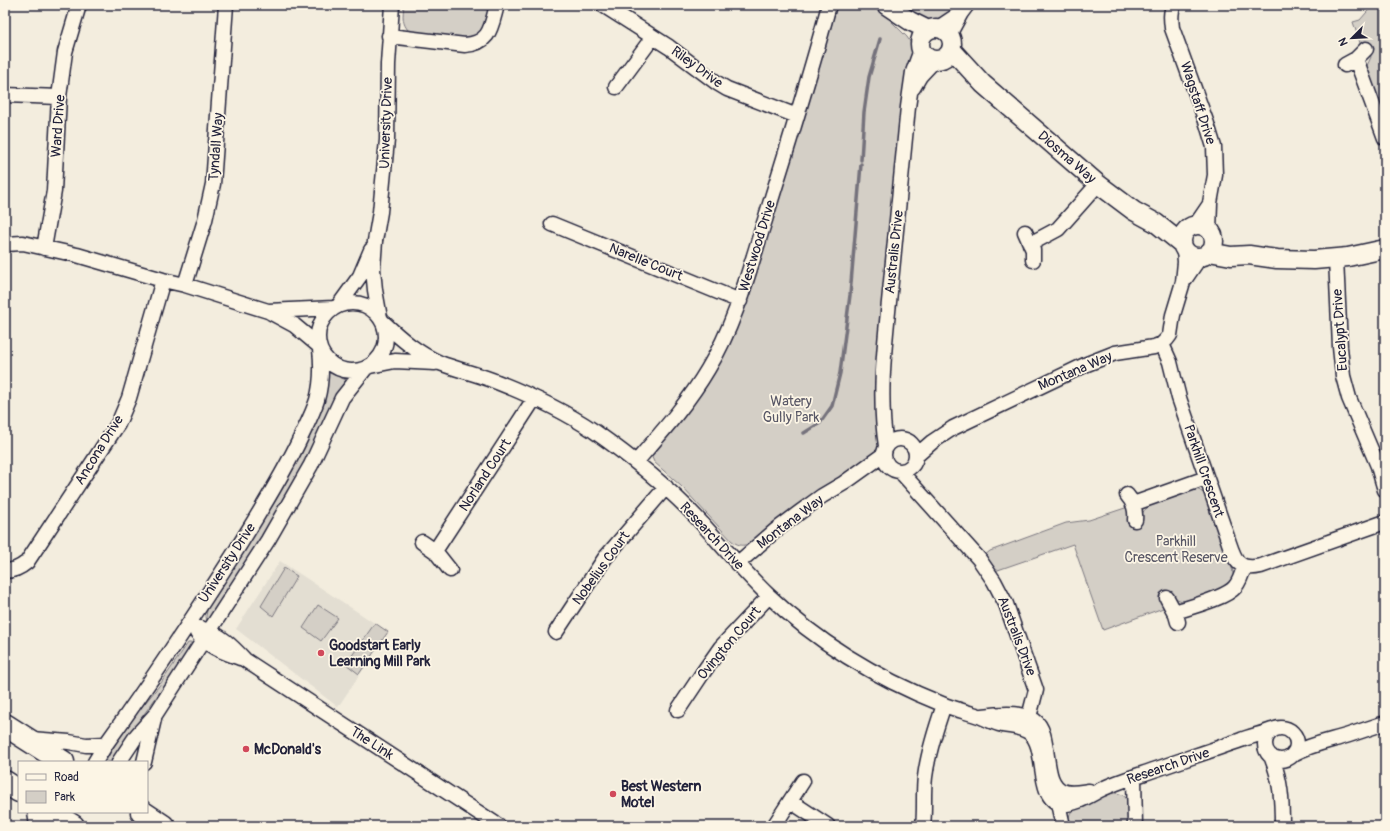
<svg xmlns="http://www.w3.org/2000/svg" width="1390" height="831" font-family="Pangolin,sans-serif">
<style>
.built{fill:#e3ded2}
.green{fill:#d4cfc6;stroke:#7b7880}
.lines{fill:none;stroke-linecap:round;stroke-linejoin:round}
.stream{stroke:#75727b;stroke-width:3.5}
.minor-casing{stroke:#22223b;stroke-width:17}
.tertiary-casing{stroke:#22223b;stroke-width:21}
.trunk-casing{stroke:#22223b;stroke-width:25}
.minor{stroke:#fcf5e5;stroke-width:14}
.tertiary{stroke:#fcf5e5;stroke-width:18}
.trunk{stroke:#fcf5e5;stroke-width:22}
.poi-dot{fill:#d1495b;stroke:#fcf5e5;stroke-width:1.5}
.labels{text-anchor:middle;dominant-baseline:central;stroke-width:3.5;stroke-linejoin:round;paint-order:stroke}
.street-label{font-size:14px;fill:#22223b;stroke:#fcf5e5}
.park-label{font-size:14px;fill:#575665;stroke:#fcf5e5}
.poi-label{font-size:14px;font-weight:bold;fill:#22223b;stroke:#fcf5e5;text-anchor:start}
</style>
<rect width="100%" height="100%" fill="#f3edde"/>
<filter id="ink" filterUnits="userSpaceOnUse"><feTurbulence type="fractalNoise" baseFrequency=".025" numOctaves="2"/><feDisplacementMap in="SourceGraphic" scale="8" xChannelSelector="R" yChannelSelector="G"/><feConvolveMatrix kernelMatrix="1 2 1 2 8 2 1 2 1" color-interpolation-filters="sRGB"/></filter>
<g filter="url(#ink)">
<path class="built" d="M280 561 388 632 338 707 236 629Z"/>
<path class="green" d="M404 5H492L484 29 472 39 410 32C401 24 403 15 404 5Z
M836 5H872L888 18 907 37 911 43 915 53 880 446 877 452 753 542C745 546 740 547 732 541L682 487 654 462 651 455 728 346 736 329 817 73Z
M903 5H956C936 30 924 23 903 5Z
M1373 5H1385V123L1365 70 1371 57 1365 42 1361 46 1353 22 1360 20Z
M327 372 346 380 299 482 207 624 206 616 208 605 249 536Z
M1192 488 1199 490 1206 495C1211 509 1235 566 1233 577 1233 580 1231 583 1229 586L1189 601H1182L1172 597 1166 607 1103 630 1073 544 995 571 984 556 990 551 1066 523 1089 520 1128 507 1140 516C1150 499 1176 495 1192 488Z
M284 568 297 576 273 616 261 606Z
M318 605 338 618 321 641 303 628Z
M375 623 388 632 359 674 346 664Z
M188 643H192L194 645 181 666 163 688 139 721 112 762 106 761 122 731 159 686Z
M1111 793C1133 792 1129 810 1131 826H1068C1067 801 1091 799 1111 793Z"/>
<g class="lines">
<path class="stream" d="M861 160 864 112 869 77 880 39
M804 433 820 423 832 406 840 373 850 295 861 164"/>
<g class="minor-casing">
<path id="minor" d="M603 5 669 47 717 83 727 89 797 116
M1174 5C1170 12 1171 20 1172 28L1207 124 1214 147 1215 175 1210 203 1209 230
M938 28 959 14
M949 35 961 13 967 5
M389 36 465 45C491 43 491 26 497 5
M1356 59 1385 138
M1345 65 1356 59 1366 49
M616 87 653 37
M913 88 920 76 935 60
M5 95 59 97
M552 224 740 301
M1195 226 1210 204
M1025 232 1033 250V260
M5 244 23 243 77 255 163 280 185 285 268 311 294 325 319 346
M1030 244 1058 229 1098 184
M44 248 54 191 59 97 65 52 79 5
M1336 258 1340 347 1343 376 1349 398 1378 466 1385 490
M1185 279 1200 257
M185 285 205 220 213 184 226 5
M318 337a34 34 0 1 1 68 0a34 34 0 1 1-68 0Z
M339 305 360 276 371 250
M268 311 334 308
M380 318 375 290 373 269 375 241 380 212 387 140 388 64 392 5
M383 322C400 338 417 353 440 363 458 370 478 374 497 382 530 395 564 411 594 431 631 457 666 485 698 519 721 544 743 571 768 595 817 642 879 679 942 704 954 709 967 712 979 716 986 719 992 722 999 724 1009 727 1022 726 1030 733 1048 747 1035 800 1062 804 1076 805 1090 795 1102 789 1117 782 1133 777 1148 772 1179 761 1210 751 1241 740 1251 736 1262 734 1272 730
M1162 344 1170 362 1179 398 1227 537C1234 557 1236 572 1261 566L1385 522
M370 366 395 361 435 363
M884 455a16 16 0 1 1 32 0a16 16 0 1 1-32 0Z
M886 446C878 394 885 343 890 292 896 230 902 169 908 107L913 72 921 50
M916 456 932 442 953 428 1087 364 1115 353 1154 347 1162 344 1167 339 1170 335 1173 315 1183 282 1185 262 1184 250
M636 462C662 432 688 403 708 369 736 323 749 270 765 220 787 148 810 77 829 5
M900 471 979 559 994 581 1006 604 1036 690 1029 717 1023 729
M1127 495C1134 503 1136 510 1135 520
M1133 504 1206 478
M422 542 435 551 450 570
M435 551 534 399
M737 564 776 530 800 512 822 496 844 483 883 455
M5 571C14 571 20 568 27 562L118 424 129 398 163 280
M1167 598 1176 615 1178 622
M1175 612C1190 607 1226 598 1235 587 1240 581 1242 574 1244 567
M200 628C220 634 231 645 245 660L499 826
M556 632 605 558 666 487
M197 633C208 647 224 652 240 658
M678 710 702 674 721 647 769 596
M983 716C996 714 1022 711 1034 720 1054 734 1039 785 1065 792 1073 794 1081 792 1089 791
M1265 744a16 16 0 1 1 32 0a16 16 0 1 1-32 0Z
M31 739 69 742 86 745 106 744
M1293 754C1311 744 1330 741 1349 735 1361 731 1373 727 1385 723
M1271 756C1281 780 1282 800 1282 826
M95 762 106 744C152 680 195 615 237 549 259 513 282 477 300 439 306 426 313 413 317 400 322 382 322 367 320 349
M119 762 137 735 155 715 268 540 311 465 342 398 365 369
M144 762 154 719
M1134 777 1135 826
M1061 795 1059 808 1063 826
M790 801 828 826
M774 826 803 781
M923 826C925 810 923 793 925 777 928 752 936 728 944 705"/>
</g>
<g class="tertiary-casing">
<path id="tertiary" d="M886 5 910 21 928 30
M920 44a16 16 0 1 1 32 0a16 16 0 1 1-32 0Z
M951 49 983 84 1098 184 1134 211 1156 223 1182 244
M1182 241a16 16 0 1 1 32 0a16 16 0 1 1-32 0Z
M1209 252 1231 256 1249 255 1277 259 1314 260 1348 257 1385 249
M37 812 39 826"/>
</g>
<g class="trunk-casing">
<path id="trunk" d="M5 725 63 762
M5 782 19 791
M51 812 73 826
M142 812 163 826"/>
</g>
<use href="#minor" class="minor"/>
<use href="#tertiary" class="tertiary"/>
<use href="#trunk" class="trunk"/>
</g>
</g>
<g class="poi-dot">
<circle cx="321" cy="653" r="4"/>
<circle cx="246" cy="749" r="4"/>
<circle cx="613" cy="794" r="4"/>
</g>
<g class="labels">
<g class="street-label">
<text transform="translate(697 67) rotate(36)">Riley Drive</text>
<text transform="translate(1198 103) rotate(72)">Wagstaff Drive</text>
<text transform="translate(386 123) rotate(-88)">University Drive</text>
<text transform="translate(58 126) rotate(-86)">Ward Drive</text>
<text transform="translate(216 147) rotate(-86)">Tyndall Way</text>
<text transform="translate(1067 157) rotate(41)">Diosma Way</text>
<text transform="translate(757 246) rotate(-73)">Westwood Drive</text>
<text transform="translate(894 252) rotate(-84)">Australis Drive</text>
<text transform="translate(646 262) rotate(22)">Narelle Court</text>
<text transform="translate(1340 330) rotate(-94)">Eucalypt Drive</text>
<text transform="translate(1075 371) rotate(-23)">Montana Way</text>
<text transform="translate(99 450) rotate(-58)">Ancona Drive</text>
<text transform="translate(1204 471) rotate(71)">Parkhill Crescent</text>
<text transform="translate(485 475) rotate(-57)">Norland Court</text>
<text transform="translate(790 522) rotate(-37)">Montana Way</text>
<text transform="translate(712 536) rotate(47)">Research Drive</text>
<text transform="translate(227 563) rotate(-57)">University Drive</text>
<text transform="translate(601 568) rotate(-54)">Nobelius Court</text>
<text transform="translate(1017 636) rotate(69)">Australis Drive</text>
<text transform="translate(729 643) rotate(-50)">Ovington Court</text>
<text transform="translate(372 743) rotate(33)">The Link</text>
<text transform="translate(1168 766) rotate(-19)">Research Drive</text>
</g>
<g class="park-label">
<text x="791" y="401">Watery<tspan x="791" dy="16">Gully Park</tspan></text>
<text x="1176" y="541">Parkhill<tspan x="1176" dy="16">Crescent Reserve</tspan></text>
</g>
<g class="poi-label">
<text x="329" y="645">Goodstart Early<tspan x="329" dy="16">Learning Mill Park</tspan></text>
<text x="254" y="749">McDonald's</text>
<text x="621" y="786">Best Western<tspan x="621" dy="16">Motel</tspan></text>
</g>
</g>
<rect width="1390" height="831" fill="none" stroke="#fcf5e5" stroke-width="20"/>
<rect x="10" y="10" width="1370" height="811" fill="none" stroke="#22223b" stroke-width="1.5" filter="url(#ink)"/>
<rect x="18" y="761" width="130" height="52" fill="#fcf5e5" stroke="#a5a1a1"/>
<rect x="26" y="774" width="20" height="6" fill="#fcf5e5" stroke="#a5a1a1"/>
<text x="54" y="781" font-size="12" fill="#22223b">Road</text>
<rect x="26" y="791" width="20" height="12" fill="#d4cfc6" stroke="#a5a1a1"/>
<text x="54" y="801" font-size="12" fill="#22223b">Park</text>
<g transform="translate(1352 38) rotate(246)" stroke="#fcf5e5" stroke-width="3" paint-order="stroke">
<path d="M0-3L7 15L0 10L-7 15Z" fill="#22223b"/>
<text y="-6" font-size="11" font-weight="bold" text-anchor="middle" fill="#22223b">N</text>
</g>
</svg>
